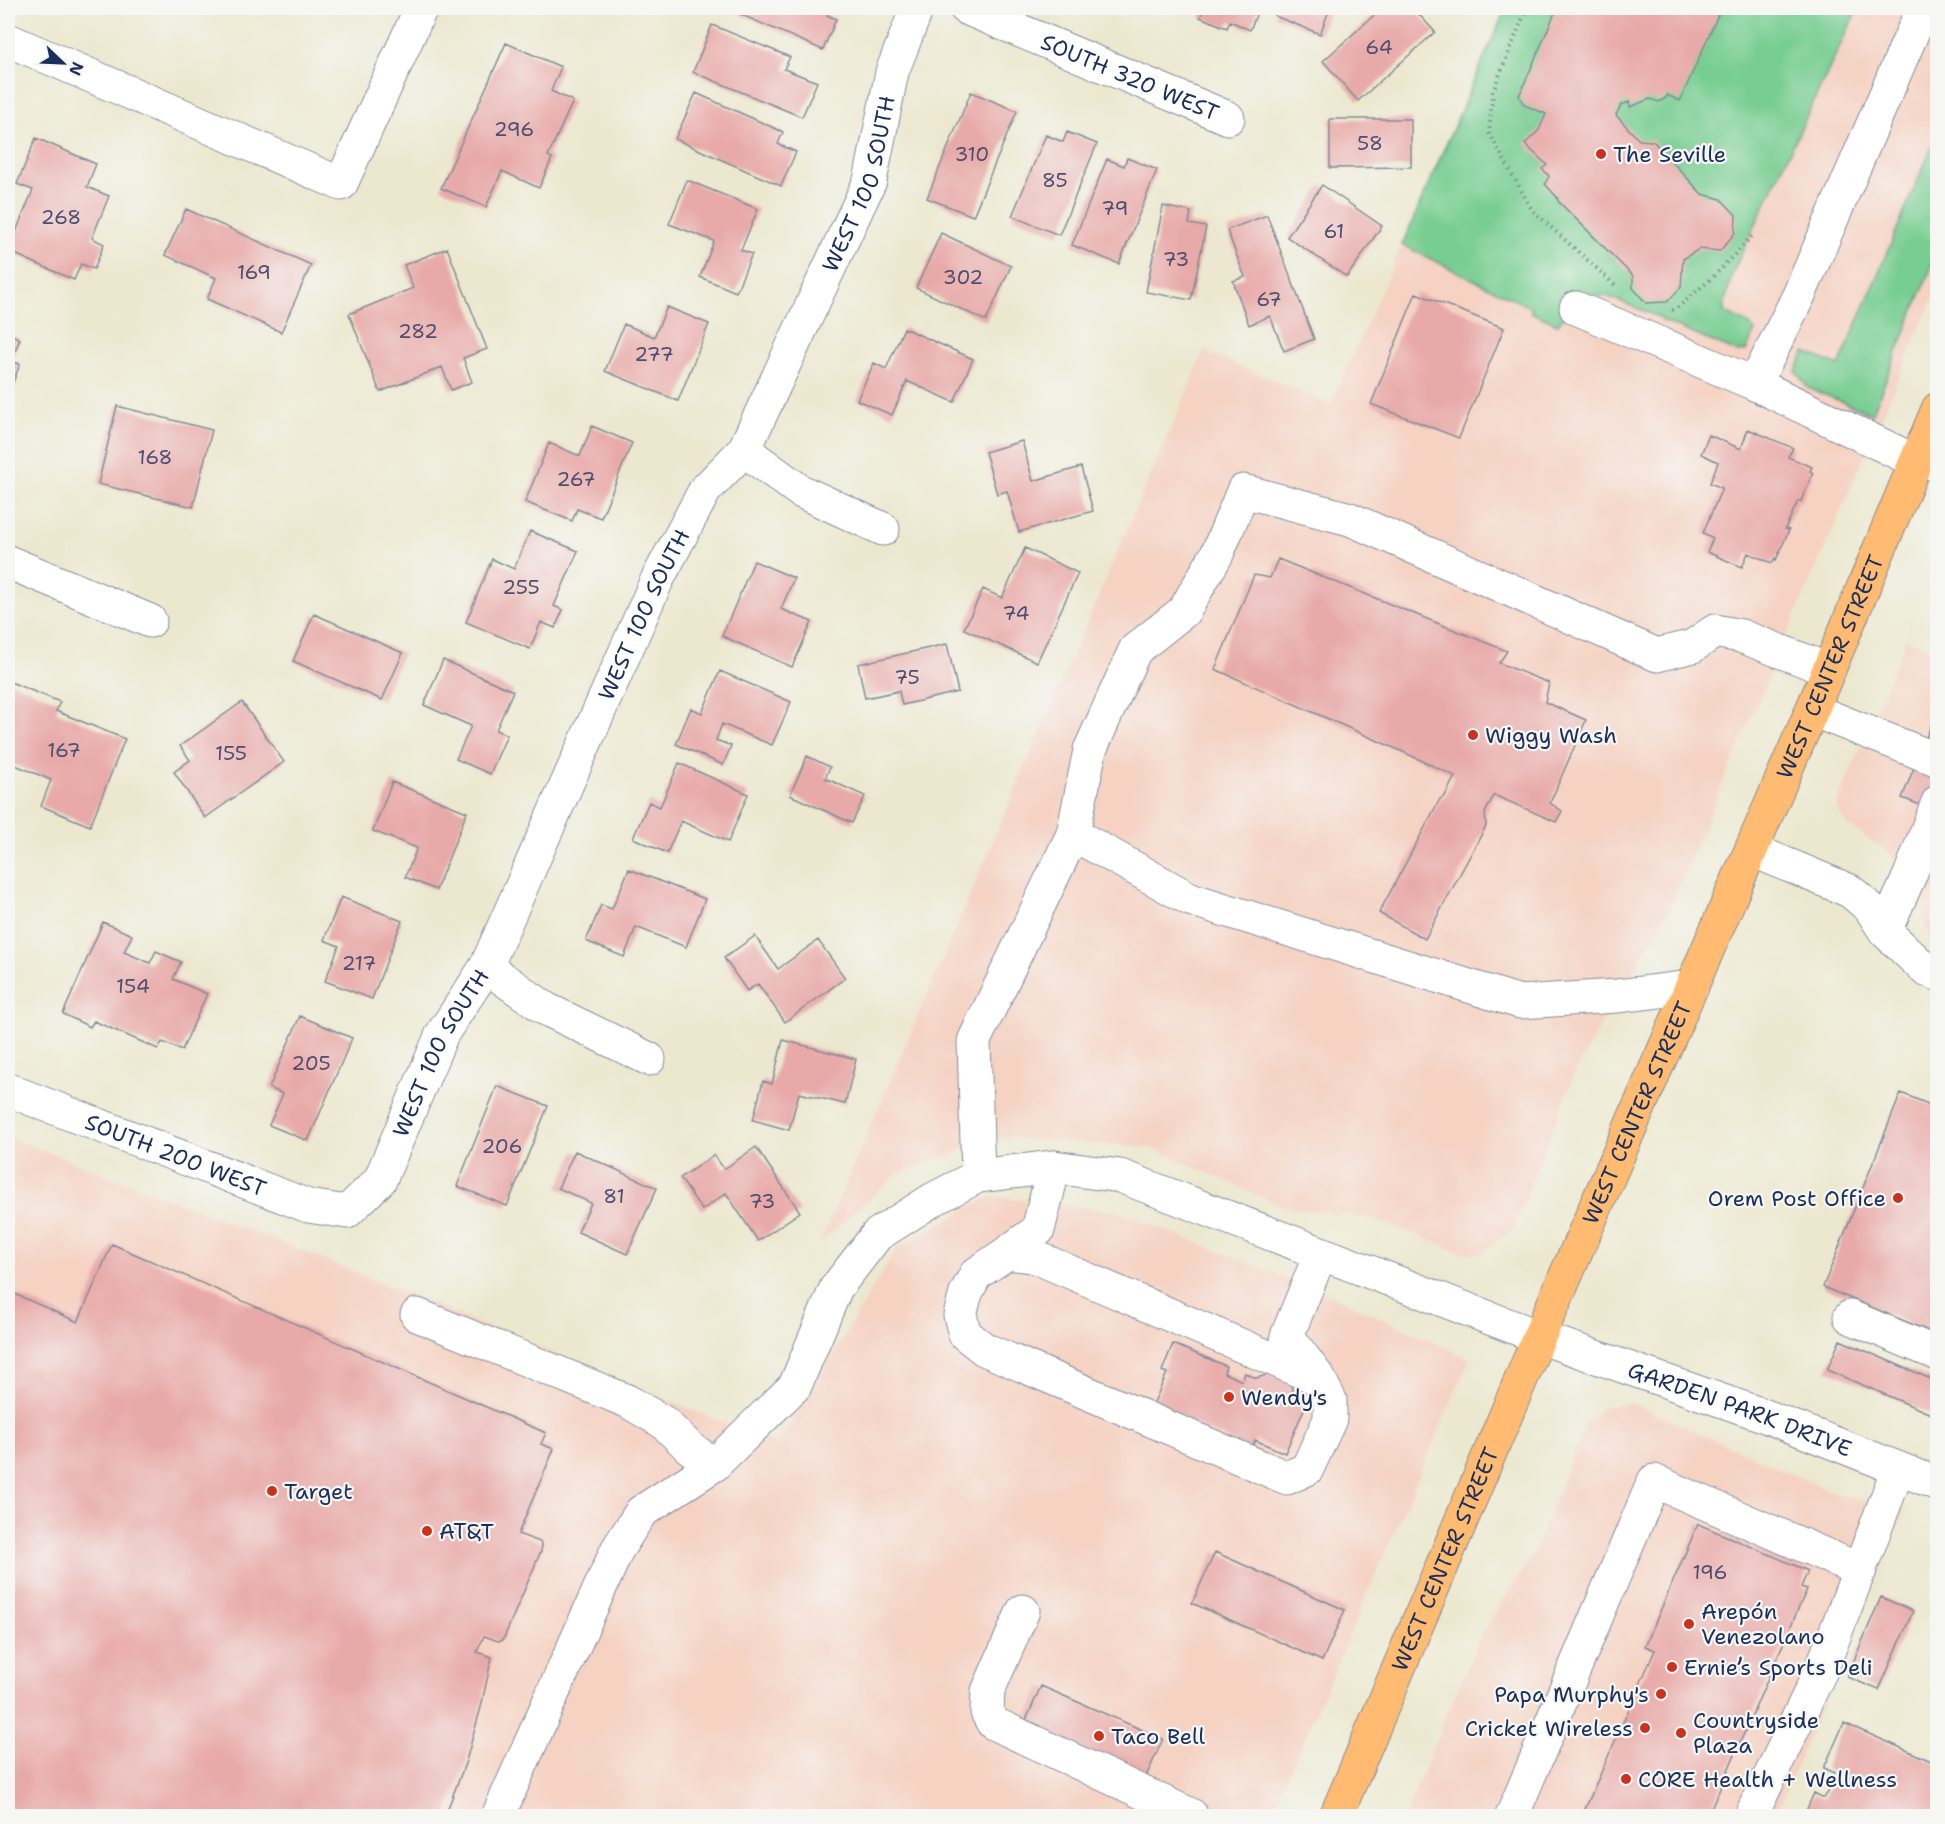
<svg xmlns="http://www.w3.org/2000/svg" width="1945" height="1824" font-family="'Shantell Sans',sans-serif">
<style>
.built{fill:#f5d2c2}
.green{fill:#78ce92;stroke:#4a7e78;stroke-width:1.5}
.building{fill:#e8aaa9}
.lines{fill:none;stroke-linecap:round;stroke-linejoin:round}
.minor-casing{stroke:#848c97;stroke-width:35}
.major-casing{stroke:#848c97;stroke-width:35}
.path{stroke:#848c97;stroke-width:4;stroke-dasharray:1.5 4.5;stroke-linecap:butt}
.minor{stroke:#fff;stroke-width:33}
.major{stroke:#ffbb71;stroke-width:33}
.poi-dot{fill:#c8321e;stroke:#f6f6f2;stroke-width:2}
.labels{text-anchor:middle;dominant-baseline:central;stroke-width:4.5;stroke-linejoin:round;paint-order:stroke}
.number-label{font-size:20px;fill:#4e4e71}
.street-label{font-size:22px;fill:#1b2f5e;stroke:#f6f6f2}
.poi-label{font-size:22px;fill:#1b2f5e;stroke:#f6f6f2;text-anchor:start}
</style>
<rect width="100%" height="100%" fill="#f6f6f2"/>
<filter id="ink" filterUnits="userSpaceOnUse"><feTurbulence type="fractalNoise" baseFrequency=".0167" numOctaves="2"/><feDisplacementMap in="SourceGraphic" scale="12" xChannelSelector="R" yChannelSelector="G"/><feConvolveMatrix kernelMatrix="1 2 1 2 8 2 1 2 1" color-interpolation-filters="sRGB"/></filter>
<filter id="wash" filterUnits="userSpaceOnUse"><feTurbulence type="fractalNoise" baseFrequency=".008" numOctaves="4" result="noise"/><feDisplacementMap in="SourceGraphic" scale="24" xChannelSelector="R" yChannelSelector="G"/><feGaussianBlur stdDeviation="1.35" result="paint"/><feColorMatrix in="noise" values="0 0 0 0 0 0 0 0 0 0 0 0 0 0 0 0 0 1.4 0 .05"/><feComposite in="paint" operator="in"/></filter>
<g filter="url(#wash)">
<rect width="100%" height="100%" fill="#ece8d0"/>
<path class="built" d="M1506 8H1937V289L1663 921 1617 996 1576 1070 1512 1230 1479 1254 1456 1251 1389 1224 1367 1218 1284 1207 1150 1147 997 1137 896 1175 820 1243 1204 351 1331 405Z
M1906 639 1937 651V949L1930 941 1918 892 1910 875 1888 852 1847 825 1836 806Z
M9 1137 292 1247 778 1445 897 1248 991 1196 1119 1212 1339 1299 1470 1359 1270 1816H8V1139Z
M1631 1403 1837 1494 1905 1510 1775 1816H1404L1481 1635 1533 1555 1585 1425 1603 1407Z"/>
<path class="green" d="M1506 8H1858L1732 274 1724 305V312L1750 325 1755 331 1746 351 1737 352 1662 321 1661 318 1607 296 1580 294 1558 324 1530 312 1532 308 1402 245Z
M1937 135V253L1872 414 1808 388 1796 371 1805 352 1839 366Z"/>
<g id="blocks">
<path class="building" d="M726 8H830L827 15 836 19 823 50Z
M1204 8H1259L1250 30 1230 21 1227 28 1200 17Z
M1278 8H1330L1320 34 1275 16Z
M1382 8H1413L1435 32 1358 101 1323 61Z
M1557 8H1721L1680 101 1667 95 1666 98 1659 102 1650 99 1630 107 1629 102 1621 105 1616 115 1639 140 1653 141 1702 194 1721 199 1736 215 1735 233 1720 251 1699 249 1683 259 1681 287 1667 302 1646 303 1633 288V276L1558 201 1557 197 1545 184 1549 176 1542 169 1547 165 1525 144 1539 130 1546 114 1524 105 1519 96Z
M712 25 790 57 784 69 817 82 802 117 693 72Z
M506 43 561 67 551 91 573 101 548 156 552 158 539 188 502 171 486 207 441 188Z
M971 92 1017 111 973 216 927 198Z
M696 93 783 132 778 144 796 152 781 186 675 139Z
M1330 119H1411V167L1330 168Z
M1067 132 1097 144 1059 235 1012 216 1046 135 1063 142Z
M36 138 96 164 87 187 109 196 92 238 104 244 94 269 81 264 74 280 8 251 33 190 17 184Z
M1127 158 1157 170 1119 264 1072 245 1107 159 1124 166Z
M687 180 758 209 741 250 752 254 736 292 700 277 714 241 669 224Z
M1322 185 1382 226 1347 277 1287 237Z
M1163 206 1191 212 1189 224 1206 227 1191 300 1146 292Z
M186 209 311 265 281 332 207 299 216 278 165 255Z
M1267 215 1314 339 1284 351 1270 316 1249 325 1233 281 1245 277 1227 230Z
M941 233 1011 266 986 321 916 288Z
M447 248 487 349 463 358 472 382 451 390 442 367 380 392 349 314 413 288 404 265Z
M1416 293 1504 328 1459 438 1371 404Z
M667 307 709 324 678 401 605 371 624 324 654 337Z
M904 328 973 359 954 402 907 381 892 415 857 400 874 363 886 369Z
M8 333 20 339 11 361 20 364 8 396Z
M117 406 212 430 193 507 98 484Z
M592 426 632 443 601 518 577 509 572 521 525 502 549 443 580 456Z
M1748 429 1793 448 1788 457 1812 467 1810 471 1813 473 1801 501H1798L1785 529 1789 530 1776 560 1775 558 1772 563 1748 553 1742 567 1707 552 1713 538 1703 533 1722 488 1710 483 1718 462 1701 454 1709 435 1741 449Z
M1022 441 1033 481 1081 467 1093 511 1019 532 1007 491 997 494 985 452Z
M530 531 578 551 554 606 563 610 555 628 541 622 530 649 466 622 492 559 514 569Z
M1025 548 1078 573 1037 662 964 629 983 589 1002 598Z
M1278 559 1507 651 1499 663 1549 683 1545 702 1586 720 1550 803 1562 811 1556 822 1494 795 1485 813 1486 826 1425 939 1379 913 1440 799 1445 796 1455 776 1401 751 1215 669 1254 575 1270 578Z
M754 561 794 578 781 609 812 622 792 667 722 636Z
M314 614 403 653 382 700 293 661Z
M947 644 958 692 902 705 899 691 865 698 858 664Z
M443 660 513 691 496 730 507 735 490 774 456 759 471 726 424 705Z
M720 671 791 702 772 745 722 724 716 740 731 746 723 765 676 744 691 708 702 713Z
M8 681 60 702 56 711 125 739 90 826 41 806 51 780 8 762Z
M242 702 284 762 205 818 174 772 190 760 180 746Z
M1937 710H1938V812L1902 798Z
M807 756 830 767 825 778 865 796 852 823 790 795Z
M679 763 748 794 728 842 681 821 667 853 633 838 649 802 660 807Z
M392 782 467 812 436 890 405 877 417 848 373 831Z
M629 869 705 899 686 947 636 927 624 957 586 941 601 905 612 909Z
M341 897 402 921 372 999 325 981 339 946 324 940Z
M103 922 132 935 124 952 150 963 156 951 181 962 173 979 207 994 182 1050 162 1042 158 1049 94 1021 90 1027 63 1014Z
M755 936 778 969 818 940 845 978 785 1022 758 984 747 991 724 958Z
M300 1016 352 1038 308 1141 269 1125 283 1094 269 1088Z
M783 1040 856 1059 845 1104 799 1093 789 1130 753 1120 763 1081 772 1084Z
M497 1086 548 1106 507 1206 457 1186Z
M1901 1093 1938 1108V1335L1823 1287Z
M756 1147 800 1212 758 1241 726 1193 702 1210 680 1178 714 1155 724 1169Z
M575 1151 657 1188 627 1254 578 1232 591 1203 558 1188Z
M112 1244 546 1433 541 1444 554 1449 518 1534 540 1542 542 1546 541 1551 503 1640 498 1641 484 1636 477 1652 492 1657 481 1707 466 1761 445 1816H8V1291L78 1322Z
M1840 1340 1938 1382V1417L1827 1370Z
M1173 1344 1226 1366 1224 1373 1242 1381 1245 1373 1256 1378 1271 1374 1289 1381 1294 1394 1308 1400 1285 1453 1255 1440 1251 1450 1153 1405 1167 1373 1162 1371Z
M1698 1524 1808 1571 1801 1587 1807 1589 1708 1816H1582L1655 1650 1645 1646Z
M1215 1552 1345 1610 1322 1661 1192 1603Z
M1881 1597 1913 1611 1879 1690 1847 1677Z
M1041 1686 1163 1739 1144 1781 1035 1733 1038 1725 1026 1720Z
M1844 1723 1938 1764V1807L1934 1815 1924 1811 1922 1816H1804L1814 1793 1824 1798 1835 1773 1824 1768Z"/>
</g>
</g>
<g filter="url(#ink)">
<use href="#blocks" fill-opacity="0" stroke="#848c97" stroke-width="1.5"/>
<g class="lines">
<g class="minor-casing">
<g id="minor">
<path id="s1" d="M966 8 1228 118"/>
<path d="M8 40 341 184 421 8"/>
<path d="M1576 308 1755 384 1915 461 1938 464"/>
<path d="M1755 384 1799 295 1923 8"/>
<path d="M744 450 800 491 883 529"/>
<path d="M8 562 150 621"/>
<path d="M1812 710 1938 760"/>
<path d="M1752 850 1850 891 1870 908 1885 931 1926 970 1938 974"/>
<path d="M1885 931 1910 875 1938 802"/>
<path d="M486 967 546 1009 649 1059"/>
<path d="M1692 987 1617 996 1520 1002 1190 899 1073 834 1090 750 1135 650 1184 611 1217 554 1243 491 1350 519 1657 655 1693 646 1715 631 1741 636 1829 670"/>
<path id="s2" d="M8 1090 308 1206 347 1212 380 1180 442 1034 486 967 657 580 705 490 744 450 870 181 892 72 917 8"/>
<path d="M978 1176 974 1041 1073 834"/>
<path d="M1007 1253 1033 1256 1319 1379 1330 1400V1419L1307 1469 1287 1478 984 1349 965 1334 960 1315 966 1293 976 1274Z"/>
<path d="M1007 1253 1038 1230 1054 1167"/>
<path d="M417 1315 627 1401 663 1422 689 1447 714 1465"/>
<path d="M1850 1317 1938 1354"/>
<path d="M1318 1377 1287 1336 1320 1255"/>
<path d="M1023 1611 988 1691 987 1712 993 1723 1191 1815"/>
<path id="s3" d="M498 1816 617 1550 641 1512 714 1465 795 1386 836 1288 877 1235 932 1200 978 1176 1054 1167 1120 1176 1539 1337 1760 1414 1938 1484"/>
<path d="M1512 1816 1654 1481 1860 1570"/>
<path d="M1751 1816 1822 1668 1898 1469"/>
</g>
</g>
<g class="major-casing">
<g id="major">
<path id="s4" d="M1336 1816 1539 1337 1812 710 1938 409"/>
</g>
</g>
<path class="path" d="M1527 8 1493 91 1489 133 1532 210 1615 285
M1672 310H1675L1714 276 1753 235"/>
<use href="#minor" class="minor"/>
<use href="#major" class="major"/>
</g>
</g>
<g class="poi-dot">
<circle cx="1601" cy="154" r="6"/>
<circle cx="1473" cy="735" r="6"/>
<circle cx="1898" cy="1198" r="6"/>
<circle cx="1229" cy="1397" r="6"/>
<circle cx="272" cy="1491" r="6"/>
<circle cx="427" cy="1531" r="6"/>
<circle cx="1689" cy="1624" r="6"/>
<circle cx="1672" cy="1667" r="6"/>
<circle cx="1661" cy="1694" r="6"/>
<circle cx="1645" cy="1728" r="6"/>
<circle cx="1681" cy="1733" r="6"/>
<circle cx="1099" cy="1736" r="6"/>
<circle cx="1626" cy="1779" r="6"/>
</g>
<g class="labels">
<g class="number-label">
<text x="1379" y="47">64</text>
<text x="514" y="129">296</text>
<text x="1370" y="143">58</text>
<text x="972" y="154">310</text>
<text x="1055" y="180">85</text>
<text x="1115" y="208">79</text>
<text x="61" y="217">268</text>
<text x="1334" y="231">61</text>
<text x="1176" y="259">73</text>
<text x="254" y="272">169</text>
<text x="963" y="277">302</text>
<text x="1269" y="299">67</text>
<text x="418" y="331">282</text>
<text x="654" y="354">277</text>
<text x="155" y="457">168</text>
<text x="576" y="479">267</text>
<text x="521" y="587">255</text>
<text x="1016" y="613">74</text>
<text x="907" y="677">75</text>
<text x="64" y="750">167</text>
<text x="231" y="753">155</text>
<text x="359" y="963">217</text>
<text x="133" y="986">154</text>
<text x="311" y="1063">205</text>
<text x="502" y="1146">206</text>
<text x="614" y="1196">81</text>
<text x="762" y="1201">73</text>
<text x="1710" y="1572">196</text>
</g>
<g class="street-label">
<text stroke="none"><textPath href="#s1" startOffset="178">SOUTH 320 WEST</textPath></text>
<text stroke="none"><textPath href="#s2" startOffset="1518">WEST 100 SOUTH</textPath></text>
<text stroke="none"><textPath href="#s2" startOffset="1032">WEST 100 SOUTH</textPath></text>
<text stroke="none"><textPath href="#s4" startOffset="1251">WEST CENTER STREET</textPath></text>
<text stroke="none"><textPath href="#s2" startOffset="548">WEST 100 SOUTH</textPath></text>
<text stroke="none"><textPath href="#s4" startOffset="765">WEST CENTER STREET</textPath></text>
<text stroke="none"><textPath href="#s2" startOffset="180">SOUTH 200 WEST</textPath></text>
<text stroke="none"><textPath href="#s3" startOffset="1632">GARDEN PARK DRIVE</textPath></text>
<text stroke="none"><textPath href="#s4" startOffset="279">WEST CENTER STREET</textPath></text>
</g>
<g class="poi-label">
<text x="1613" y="154">The Seville</text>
<text x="1485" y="735">Wiggy Wash</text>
<text x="1886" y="1198" text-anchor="end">Orem Post Office</text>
<text x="1241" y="1397">Wendy's</text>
<text x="284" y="1491">Target</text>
<text x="439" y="1531">AT&amp;T</text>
<text x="1701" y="1611">Arepón<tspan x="1701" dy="25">Venezolano</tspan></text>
<text x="1684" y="1667">Ernie’s Sports Deli</text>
<text x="1649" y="1694" text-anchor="end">Papa Murphy's</text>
<text x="1693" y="1720">Countryside<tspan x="1693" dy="25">Plaza</tspan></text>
<text x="1633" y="1728" text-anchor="end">Cricket Wireless</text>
<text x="1111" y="1736">Taco Bell</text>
<text x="1638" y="1779">CORE Health + Wellness</text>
</g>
</g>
<rect width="1945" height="1824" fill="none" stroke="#f6f6f2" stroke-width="30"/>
<g transform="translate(63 63) rotate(113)" stroke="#f6f6f2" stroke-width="4.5" paint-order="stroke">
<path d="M0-4.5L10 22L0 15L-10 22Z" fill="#1b2f5e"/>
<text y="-9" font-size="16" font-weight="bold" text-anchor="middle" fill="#1b2f5e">N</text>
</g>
</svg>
